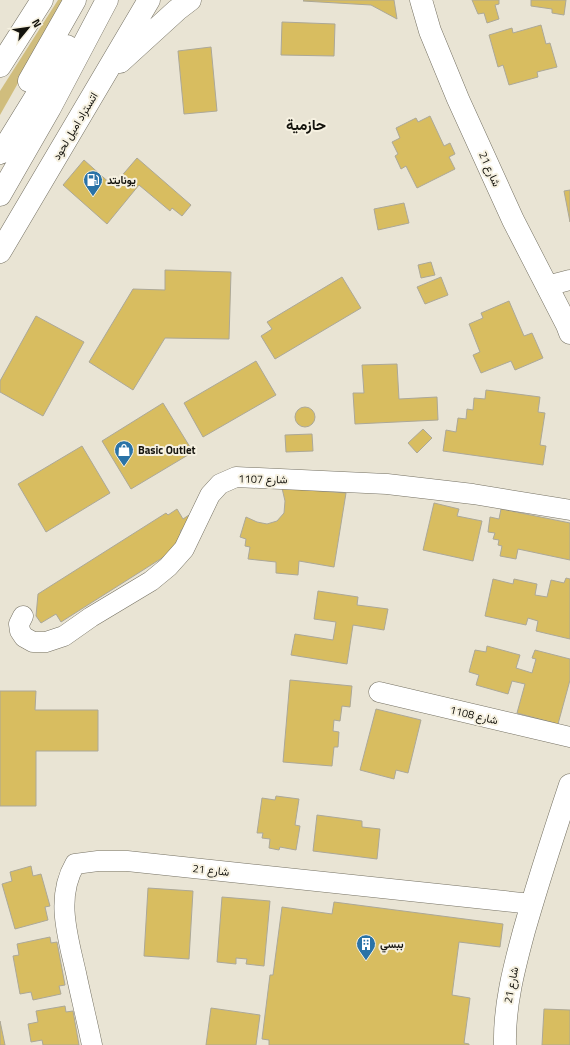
<svg xmlns="http://www.w3.org/2000/svg" width="570" height="1045" font-family="'Titillium Web',Vazirmatn,sans-serif">
<style>
.green{fill:#d0bd7d}
.building{fill:#d8bd60;stroke:#aca898}
.lines{fill:none;stroke-linecap:round;stroke-linejoin:round}
.minor-casing{stroke:#757163;stroke-width:21}
.major-casing{stroke:#757163;stroke-width:23}
.highway-casing{stroke:#757163;stroke-width:23}
.minor{stroke:#fff;stroke-width:20}
.major{stroke:#fff;stroke-width:22}
.highway{stroke:#fff;stroke-width:22}
.labels{text-anchor:middle;dominant-baseline:central;stroke-width:4;stroke-linejoin:round;paint-order:stroke}
.street-label{font-size:11px;fill:#14130d;stroke:#f6f1e1}
.poi-label{font-size:11px;font-weight:bold;fill:#14130d;stroke:#f6f1e1;text-anchor:start}
.district-label{font-size:15px;font-weight:bold;fill:#14130d;stroke:#f6f1e1}
</style>
<rect width="100%" height="100%" fill="#e9e4d4"/>
<path class="green" d="M58 0H65L0 115V91Z"/>
<path class="building" d="M304 0H394L397 19 371 5 303 1Z
M472 0H499V4L495 5 499 19 487 23 484 13 478 14Z
M531 0H566L564 15 552 13V9L531 6Z
M282 22 335 24 334 56 281 55Z
M541 25 546 44 550 43 557 67 537 72 538 77 509 85 503 65 498 67 489 35 512 28 513 33Z
M211 47 217 111 184 114 178 51Z
M430 116 444 146 450 143 455 154 449 157 455 169 417 188 406 166 401 169 395 156 398 154 392 142 400 138 396 128 416 118 418 122Z
M137 158 191 205 182 216 172 208 170 211 139 185 107 224 63 185 84 160 113 186Z
M570 190V222L564 191Z
M404 203 409 223 378 230 374 209Z
M431 262 435 275 421 278 418 265Z
M165 270 231 272 229 339 165 338 133 390 89 362 133 289 165 290Z
M342 277 361 308 275 359 261 336 272 329 267 322Z
M441 277 448 295 425 304 417 287Z
M509 301 524 336 532 333 543 358 515 370 511 361 481 373 473 355 480 352 469 324 483 318 481 313Z
M36 316 84 342 43 416 0 392V381Z
M256 361 276 395 203 437 184 403Z
M397 364 399 399 437 397 438 420 355 424 353 393H364L362 365Z
M486 390 540 397 538 412 545 413 540 445 546 446 543 465 443 451 446 430 456 432 458 418 466 419 467 409 473 410 474 398 485 399Z
M163 403 193 452 131 489 102 441Z
M295 417a10 10 0 1 1 20 0a10 10 0 1 1-20 0Z
M423 429 432 438 417 453 408 443Z
M312 434 313 451 286 452 285 435Z
M82 446 110 493 46 532 18 484Z
M282 488 346 493 334 567 299 561 298 575 276 573V562L248 559 250 547 245 546 246 539 240 537 246 517 257 522 267 524 277 521 284 513 285 501Z
M434 503 459 509 457 516 482 521 473 561 423 550Z
M177 509 183 519 189 515 193 522 180 531 185 538 181 546 61 622 56 614 41 623 36 616 38 594 166 513 168 515Z
M501 509 570 523V560L518 549 516 559 500 556 502 546 498 545 499 540 493 539 495 533 488 532 490 517 499 519Z
M566 578 570 579V639L536 631 538 621 528 618 526 625 485 616 493 579 513 584 514 579 537 584 535 595 547 597 551 580 564 583Z
M318 591 358 597 357 605 388 609 384 630 353 625 347 664 291 655 295 634 333 640 336 622 314 619Z
M487 646 520 655 516 668 532 673 536 659 532 658 535 650 570 659V680L558 724 517 713 525 684 512 681 508 694 476 685 479 675 469 672 475 650 486 652Z
M290 680 352 686 350 707 342 706 340 721 334 720 333 731 339 732 338 747H334L332 766 283 762Z
M0 691H36L35 710H98V751H36V806H0Z
M376 709 421 720 408 773 396 770 394 779 360 770Z
M276 796 299 799 295 825 300 826 296 850 280 847 279 850 269 848 270 839 262 838 263 833H257L262 798 275 800Z
M317 815 362 821V827L380 829 377 859 313 851Z
M31 866 33 876 41 874 50 906 45 907 48 920 15 929 2 884 12 881 10 872Z
M148 888 193 891 189 959 144 956Z
M222 897 270 901 264 966 246 964 247 959 236 958V964L217 962Z
M334 902 503 924 500 947 459 942 452 995 470 998 464 1043 469 1044V1045H269V1040L262 1039 270 975H273L282 907 332 914Z
M50 937 51 943 57 942 65 985 59 986 61 994 33 1000 31 992 20 994 13 956 19 955 17 944Z
M65 1006 66 1012 73 1011 79 1045H43L42 1040 31 1042 28 1024 38 1022 36 1011Z
M211 1008 260 1015 256 1045H206Z
M544 1009 570 1010V1045H542Z
M0 1021 5 1045H0Z"/>
<g class="lines">
<g class="minor-casing">
<path id="minor" d="M547 286 570 280
M23 616 19 624 20 631 24 637 33 642H46L64 636 91 617 151 581 168 567 184 549 210 495 220 484 236 477 387 484 473 494 570 510
M379 692 570 737
M92 1045C87 1021 81 997 76 973 68 937 55 898 75 864L98 861H127L532 904"/>
</g>
<g class="major-casing">
<path id="major" d="M421 0 430 31 458 99 513 220 567 325 570 333
M505 1045C504 1006 514 968 524 931 538 882 554 833 570 785"/>
</g>
<g class="highway-casing">
<path id="highway" d="M120 62 177 10 190 0
M0 66 42 0
M29 81 75 0
M0 153 6 145 67 46
M0 195 50 108 107 0
M0 252 149 0"/>
</g>
<use href="#minor" class="minor"/>
<use href="#major" class="major"/>
<use href="#highway" class="highway"/>
</g>
<defs>
<g id="fuel-pin" transform="scale(1)"><path d="M0 17L-7.5 6A9.5 9.5 0 1 1 7.5 6Z" fill="#2a73a7" stroke="#f6f1e1"/><path d="M-5.5-6h7V0h2V4h1.3V-2.5L3-4.5l.8-.8L6-3V5H2.5V1h-1V6h-7ZM-4.2-4.7v3.2H.2V-4.7Z" fill="#fff"/></g>
<g id="shop-pin" transform="scale(1)"><path d="M0 17L-7.5 6A9.5 9.5 0 1 1 7.5 6Z" fill="#2a73a7" stroke="#f6f1e1"/><path d="M-5-2.5h2.3a2.7 3.5 0 0 1 5.4 0H5L5.5 6h-11ZM-1.5-2.5h3a1.5 2.3 0 0 0-3 0Z" fill="#fff"/></g>
<g id="building-pin" transform="scale(1)"><path d="M0 17L-7.5 6A9.5 9.5 0 1 1 7.5 6Z" fill="#2a73a7" stroke="#f6f1e1"/><path d="M-4-6H4V6H1V3H-1V6H-4ZM-2.5-4.3h1.7v1.8h-1.7ZM.8-4.3h1.7v1.8H.8ZM-2.5-1h1.7V.8h-1.7ZM.8-1h1.7V.8H.8Z" fill="#fff"/></g>
</defs>
<g fill-rule="evenodd">
<use href="#fuel-pin" x="93" y="180"/>
<use href="#shop-pin" x="124" y="450"/>
<use href="#building-pin" x="366" y="944"/>
</g>
<g class="labels">
<g class="street-label">
<text transform="translate(75 126) rotate(-59)">اتستراد اميل لحود</text>
<text transform="translate(490 169) rotate(66)">شارع 21</text>
<text transform="translate(263 479) rotate(1)">شارع 1107</text>
<text transform="translate(474 715) rotate(13)">شارع 1108</text>
<text transform="translate(211 870) rotate(6)">شارع 21</text>
<text transform="translate(511 985) rotate(-79)">شارع 21</text>
</g>
<g class="poi-label">
<text x="107" y="180">يونايتد</text>
<text x="138" y="450">Basic Outlet</text>
<text x="380" y="944">ببسي</text>
</g>
<g class="district-label">
<text x="306" y="124">حازمية</text>
</g>
</g>
<g transform="translate(28 28) rotate(61)" stroke="#f6f1e1" stroke-width="3" paint-order="stroke">
<path d="M0-3L7 15L0 10L-7 15Z" fill="#14130d"/>
<text y="-6" font-size="11" font-weight="bold" text-anchor="middle" fill="#14130d">N</text>
</g>
</svg>
